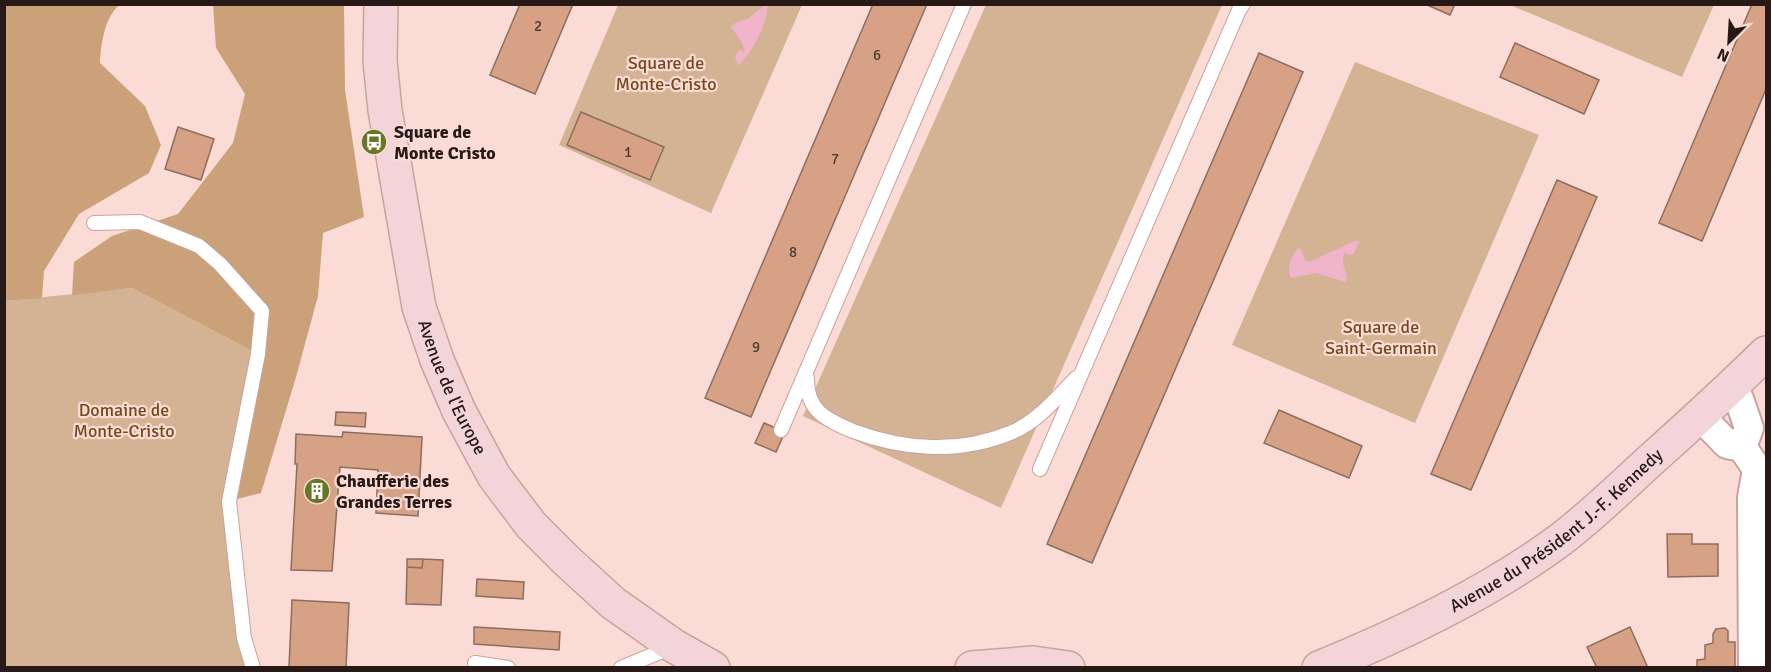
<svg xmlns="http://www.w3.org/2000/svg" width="1771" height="672" font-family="Signika,sans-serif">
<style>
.green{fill:#d3b394}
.forest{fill:#caa178}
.water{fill:#f0b5cb}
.building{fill:#d6a185;stroke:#8d6e5e;stroke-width:1.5}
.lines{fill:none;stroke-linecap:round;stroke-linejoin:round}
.lane-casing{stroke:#c9a39b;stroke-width:16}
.street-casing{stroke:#c9a39b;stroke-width:32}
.secondary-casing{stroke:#c9a39b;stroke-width:36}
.lane{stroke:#fff;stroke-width:14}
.street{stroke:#fff;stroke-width:28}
.secondary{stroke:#f3d5d9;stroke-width:33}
.labels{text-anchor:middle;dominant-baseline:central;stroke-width:4.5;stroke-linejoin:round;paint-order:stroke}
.number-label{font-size:15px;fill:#543b32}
.park-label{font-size:18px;fill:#744b1c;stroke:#fbdbd5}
.poi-label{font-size:18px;font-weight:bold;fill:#281917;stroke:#fbdbd5;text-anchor:start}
.street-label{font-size:18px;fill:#281917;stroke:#fbdbd5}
</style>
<rect width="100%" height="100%" fill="#fbdbd5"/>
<path class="green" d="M618 5H802L711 213 559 145Z
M986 5H1222L1001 508 803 416Z
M1510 5H1714L1682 77Z
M1355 62 1539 135 1415 423 1232 345Z
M132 288 258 354 229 501 253 667 5 668V301Z"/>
<path class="forest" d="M5 4 119 5C104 19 101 44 100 63L145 106 161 145 149 173 79 214 44 271 42 298 5 301Z
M213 5H344L345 90 364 217 323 233 318 296 296 377 261 493 229 501 258 354 132 288 72 295 74 262 112 236 178 214 233 143 245 94 216 48Z"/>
<path class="water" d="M765 5H768C766 27 754 50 738 66L735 56 739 50 745 51 741 41 731 27 735 23 748 19Z
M1355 241H1360L1353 254 1349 255 1344 252 1343 264 1347 277 1346 282 1316 273 1291 278C1286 268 1291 255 1299 248L1302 251 1305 260 1309 262Z"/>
<path class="building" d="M520 4H573L535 94 490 75Z
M873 4H927L751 417 705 398Z
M1425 4H1455L1450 15Z
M1752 4H1766V89L1702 241 1659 223Z
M1515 43 1599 80 1584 114 1500 77Z
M1259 53 1303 72 1092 563 1047 544Z
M581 112 664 147 650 180 567 145Z
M178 127 214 139 201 180 165 169Z
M1557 180 1597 197 1471 490 1431 474Z
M1279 410 1362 446 1349 478 1264 443Z
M336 412 366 413 365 427 335 425Z
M764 423 785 432 776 452 755 443Z
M343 432 422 437 418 516 376 513 378 470 340 467 332 571 291 570 297 464H295L296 434 342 437Z
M1667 534H1692V544H1718V576L1668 577Z
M407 559H423L422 568 407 567Z
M423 559 443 560 441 605 406 604 407 567 422 568Z
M477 579 524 582 523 599 476 596Z
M292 600 349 603 346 668 289 667Z
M474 627 560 632 559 650 474 644Z
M1630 627 1648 668H1597L1587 647Z
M1725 628 1728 631V642H1735V668H1697V660L1705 659V645L1713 643V634L1716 629Z"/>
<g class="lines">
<g class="lane-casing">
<path id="lane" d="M94 223 140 222 199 246 220 264 262 311 258 354 229 501 244 638 253 668
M807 378C806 410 826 420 853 431 904 450 959 454 1010 433 1036 423 1057 398 1076 378
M781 430 964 4
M1040 469 1239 10 1243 4
M475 663 508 668
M621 668 672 647"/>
</g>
<g class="street-casing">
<path id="street" d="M1700 416 1727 444 1742 447 1749 428 1739 399 1729 390
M1742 447 1757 469 1752 498 1753 668"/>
</g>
<g class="secondary-casing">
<g id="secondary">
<path id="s1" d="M381 4 380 61 385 110 419 307 437 360 459 411 494 476 531 525 566 560 613 603 674 646 713 668"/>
<path d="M972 668 1033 663 1068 668"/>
<path id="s2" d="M1319 668C1400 635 1490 592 1560 540 1593 515 1622 486 1653 458 1691 424 1729 389 1766 353"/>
</g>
</g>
<use href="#lane" class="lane"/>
<use href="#street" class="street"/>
<use href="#secondary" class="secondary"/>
</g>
<defs>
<g id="bus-disc" transform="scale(1.35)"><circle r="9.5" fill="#667826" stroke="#fbdbd5"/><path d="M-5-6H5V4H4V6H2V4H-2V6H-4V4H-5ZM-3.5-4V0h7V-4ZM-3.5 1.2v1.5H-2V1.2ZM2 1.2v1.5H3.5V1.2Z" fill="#fff"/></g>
<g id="building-disc" transform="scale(1.35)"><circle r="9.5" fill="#667826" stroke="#fbdbd5"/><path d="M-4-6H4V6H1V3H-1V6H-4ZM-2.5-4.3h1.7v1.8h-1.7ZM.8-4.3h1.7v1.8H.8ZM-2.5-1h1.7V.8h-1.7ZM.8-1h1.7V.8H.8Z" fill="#fff"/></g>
</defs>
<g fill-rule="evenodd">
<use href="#bus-disc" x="374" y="142"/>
<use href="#building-disc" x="317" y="491"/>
</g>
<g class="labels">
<g class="number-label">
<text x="538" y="26">2</text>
<text x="877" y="55">6</text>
<text x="628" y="152">1</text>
<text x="835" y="159">7</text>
<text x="793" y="252">8</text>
<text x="756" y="347">9</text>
</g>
<g class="park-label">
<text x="666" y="63">Square de<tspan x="666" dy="21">Monte-Cristo</tspan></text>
<text x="1381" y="327">Square de<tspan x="1381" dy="21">Saint-Germain</tspan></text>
<text x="124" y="410">Domaine de<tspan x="124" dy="21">Monte-Cristo</tspan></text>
</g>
<g class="poi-label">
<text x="394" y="132">Square de<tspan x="394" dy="21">Monte Cristo</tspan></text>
<text x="336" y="481">Chaufferie des<tspan x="336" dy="21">Grandes Terres</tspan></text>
</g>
<g class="street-label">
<text stroke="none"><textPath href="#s1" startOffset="393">Avenue de l'Europe</textPath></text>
<text stroke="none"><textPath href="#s2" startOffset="276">Avenue du Président J.-F. Kennedy</textPath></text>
</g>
</g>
<rect width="1771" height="672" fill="none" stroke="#281917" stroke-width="12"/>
<g transform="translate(1729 42) rotate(204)" stroke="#fbdbd5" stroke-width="4.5" paint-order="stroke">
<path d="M0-4.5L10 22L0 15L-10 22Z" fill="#281917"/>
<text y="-9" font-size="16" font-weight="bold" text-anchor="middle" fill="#281917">N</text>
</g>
</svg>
